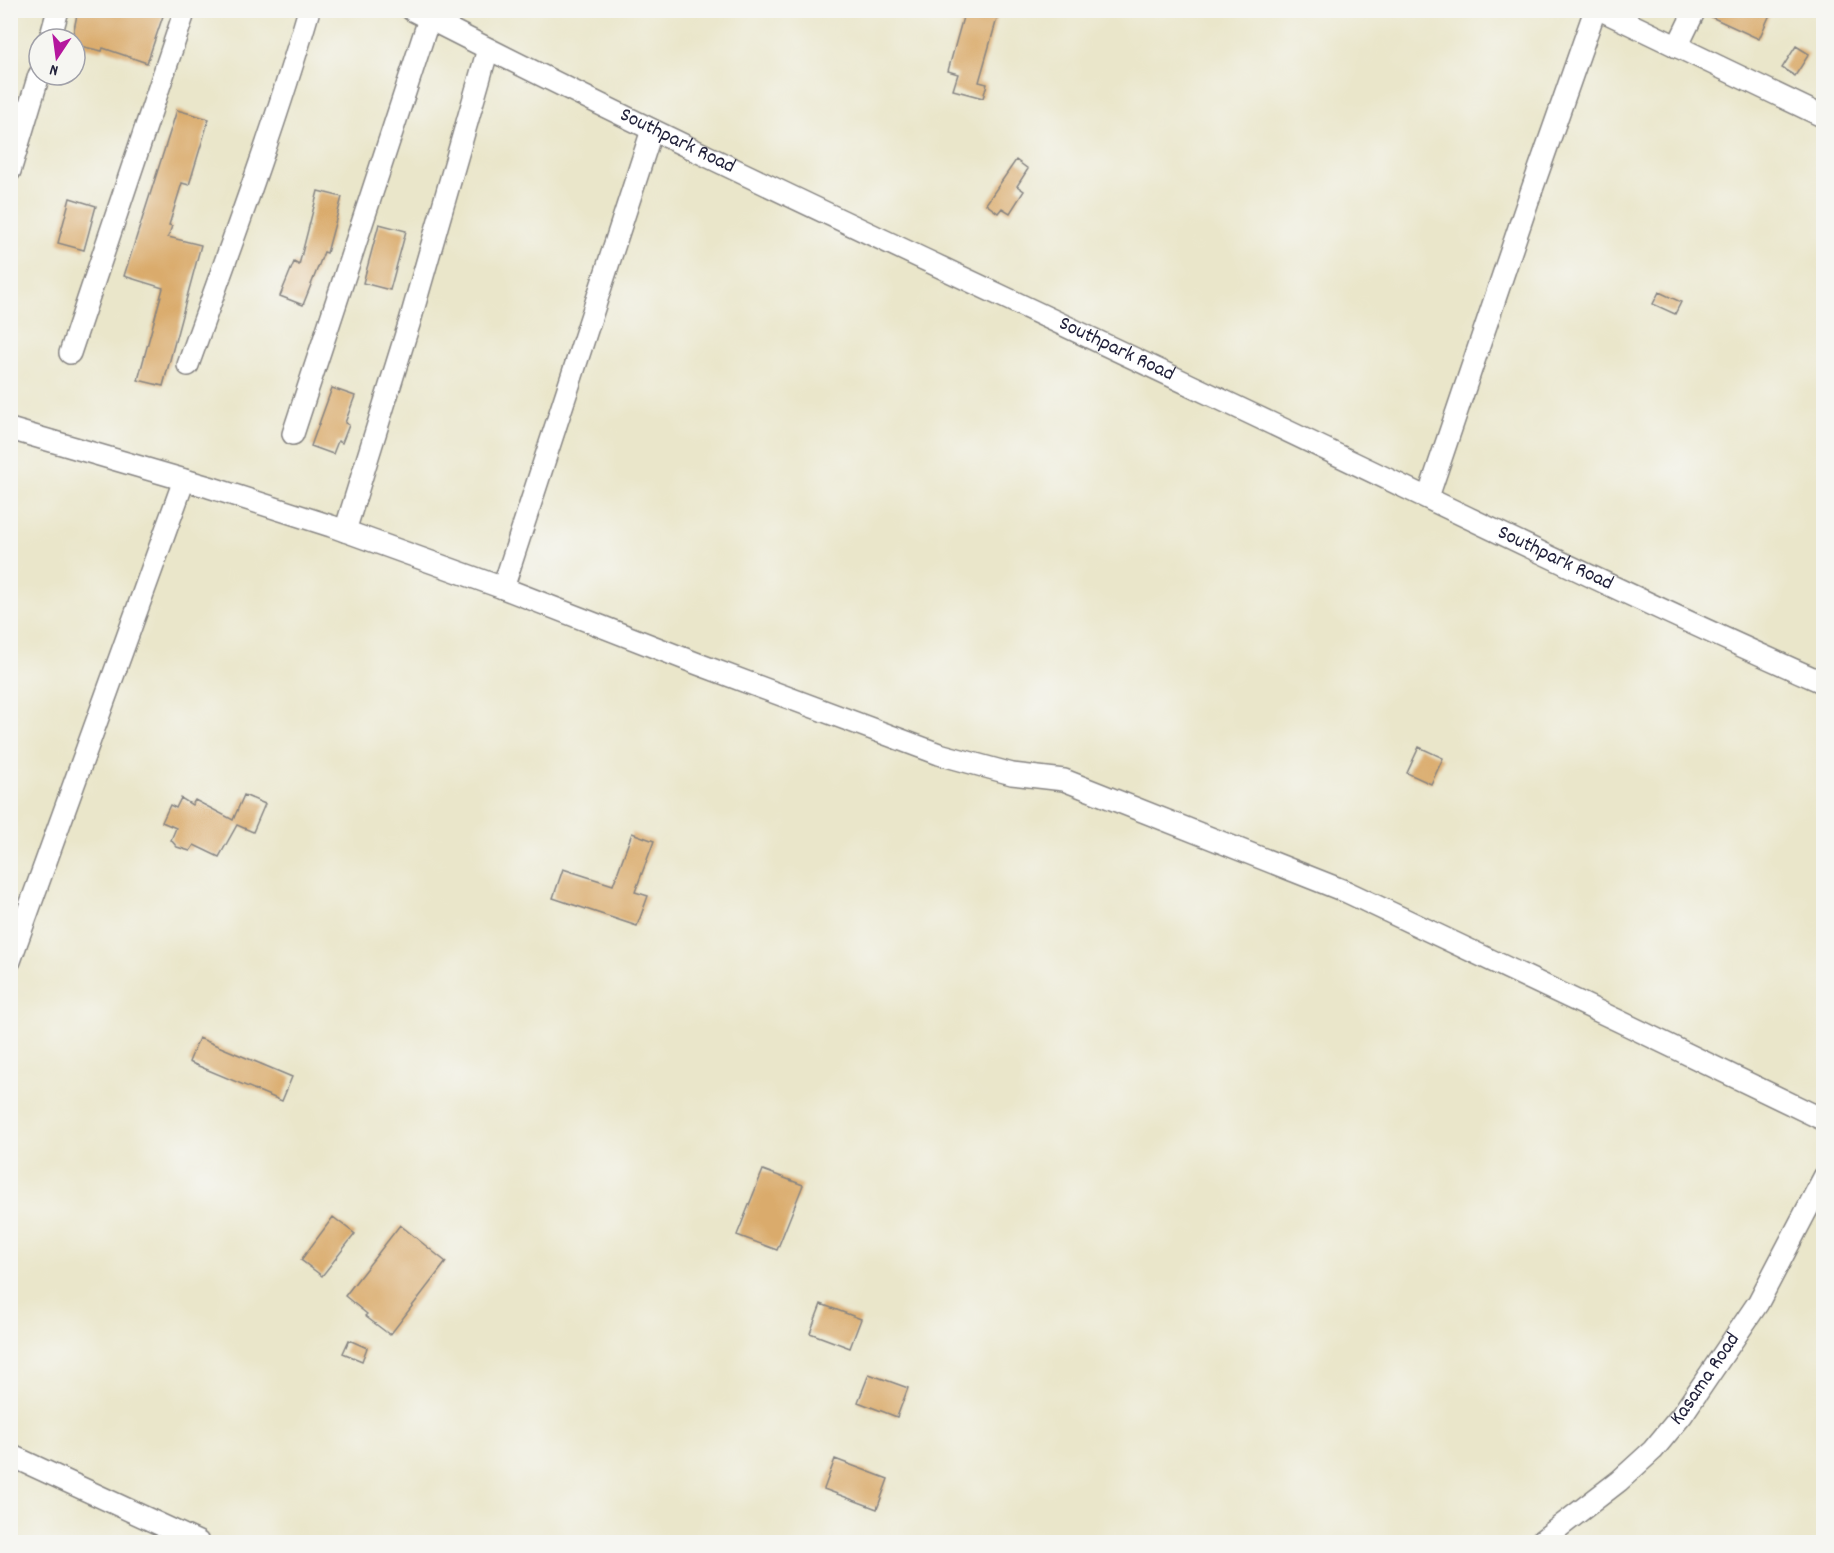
<svg xmlns="http://www.w3.org/2000/svg" width="1834" height="1553" font-family="Dekko,sans-serif">
<style>
.building{fill:#daab6c}
.lines{fill:none;stroke-linecap:round;stroke-linejoin:round}
.minor-casing{stroke:#868482;stroke-width:24}
.minor{stroke:#fff;stroke-width:21}
.labels{text-anchor:middle;dominant-baseline:central;stroke-width:5;stroke-linejoin:round;paint-order:stroke}
.street-label{font-size:21px;fill:#22223b;stroke:#f6f6f2}
</style>
<rect width="100%" height="100%" fill="#f6f6f2"/>
<filter id="ink" filterUnits="userSpaceOnUse"><feTurbulence type="fractalNoise" baseFrequency=".0167" numOctaves="2"/><feDisplacementMap in="SourceGraphic" scale="12" xChannelSelector="R" yChannelSelector="G"/><feConvolveMatrix kernelMatrix="1 2 1 2 8 2 1 2 1" color-interpolation-filters="sRGB"/></filter>
<filter id="wash" filterUnits="userSpaceOnUse"><feTurbulence type="fractalNoise" baseFrequency=".008" numOctaves="4" result="noise"/><feDisplacementMap in="SourceGraphic" scale="24" xChannelSelector="R" yChannelSelector="G"/><feGaussianBlur stdDeviation="1.35" result="paint"/><feColorMatrix in="noise" values="0 0 0 0 0 0 0 0 0 0 0 0 0 0 0 0 0 1.4 0 .05"/><feComposite in="paint" operator="in"/></filter>
<g filter="url(#wash)">
<rect width="100%" height="100%" fill="#eae6ca"/>
<g id="blocks">
<path class="building" d="M78 10H165L147 63 103 48 102 51 75 45V39H72Z
M965 10H980L998 15 979 82 987 84 983 98 953 90 958 74 948 71Z
M1708 10H1772L1759 39 1707 15Z
M1796 46 1809 54 1795 76 1782 68Z
M177 110 209 119 189 185 182 183 169 225 172 226 168 237 201 245 163 386 138 380 163 288 124 276Z
M1016 160 1028 169 1017 186 1024 191 1010 213 1002 208 998 213 986 204Z
M318 191 342 197 327 253 324 252 303 305 280 296 294 262 299 265Z
M70 198 96 206 84 250 58 243Z
M379 224 406 231 390 290 363 283Z
M1659 292 1681 302 1675 314 1653 304Z
M332 388 355 396 345 423 349 425 342 443 338 441 333 454 311 446Z
M1419 747 1443 758 1431 784 1407 773Z
M244 795 265 804 253 832 237 825 219 857 194 845 190 851 177 847 171 840 176 828 162 822 170 805 176 808 181 798 192 805 195 800 233 820Z
M632 833 654 841 635 892 648 896 637 926 553 898 563 869 613 885Z
M199 1038 292 1077 282 1101 189 1062Z
M763 1170 803 1185 777 1250 737 1235Z
M333 1217 355 1234 322 1276 301 1260Z
M400 1225 446 1262 390 1335 365 1316 367 1314 345 1296Z
M821 1304 861 1319 850 1348 810 1333Z
M349 1340 367 1348 362 1361 343 1353Z
M869 1374 908 1388 897 1417 858 1402Z
M835 1459 888 1479 877 1509 824 1489Z"/>
</g>
</g>
<g filter="url(#ink)">
<use href="#blocks" fill-opacity="0" stroke="#868482" stroke-width="1.5"/>
<g class="lines">
<g class="minor-casing">
<g id="minor">
<path id="s1" d="M412 10C673 144 940 266 1205 392 1411 489 1615 591 1824 683"/>
<path d="M1601 10 1824 117"/>
<path d="M50 39 58 10"/>
<path d="M1677 47 1695 10"/>
<path d="M10 171 39 75"/>
<path d="M70 353 185 10"/>
<path d="M188 365C230 248 274 130 309 10"/>
<path d="M10 429 209 487 331 526 503 588 698 664 939 754 1012 774 1064 780 1347 892 1619 1021 1824 1120"/>
<path d="M293 434 429 19"/>
<path d="M1428 497 1529 198 1595 10"/>
<path d="M345 531 410 321 488 49"/>
<path d="M503 588 652 130"/>
<path d="M10 961 184 480"/>
<path d="M10 1455 198 1542"/>
<path id="s2" d="M1540 1542 1619 1481 1653 1450 1682 1415 1758 1303 1824 1177"/>
</g>
</g>
<use href="#minor" class="minor"/>
</g>
</g>
<g class="labels">
<g class="street-label">
<text stroke="none"><textPath href="#s1" startOffset="296">Southpark Road</textPath></text>
<text stroke="none"><textPath href="#s1" startOffset="782">Southpark Road</textPath></text>
<text stroke="none"><textPath href="#s1" startOffset="1268">Southpark Road</textPath></text>
<text stroke="none"><textPath href="#s2" startOffset="234">Kasama Road</textPath></text>
</g>
</g>
<rect width="1834" height="1553" fill="none" stroke="#f6f6f2" stroke-width="36"/>
<g transform="translate(57 57) rotate(193)"><circle r="28" fill="#f6f6f2" stroke="#a1a1a9" stroke-width="1.5"/>
<path d="M0-4.5L10 22L0 15L-10 22Z" fill="#b5179e"/>
<text y="-9" font-size="16" font-weight="bold" text-anchor="middle" fill="#22223b">N</text>
</g>
</svg>
